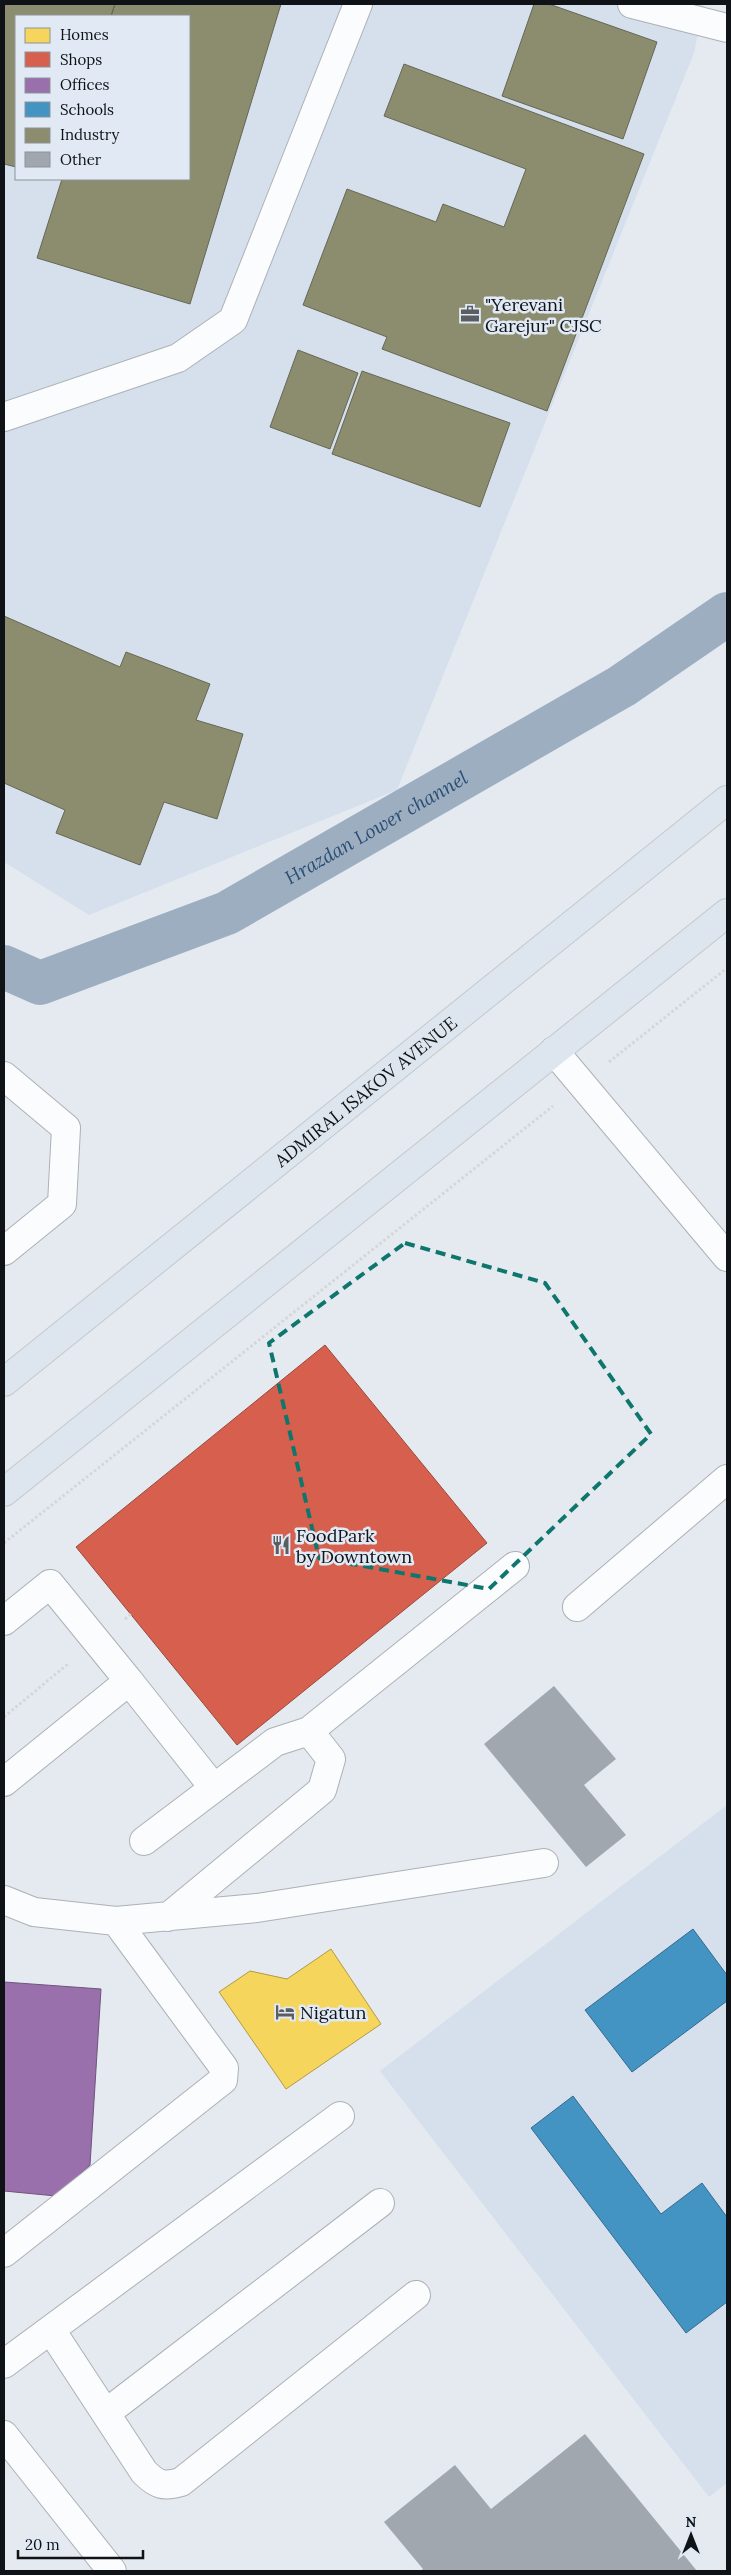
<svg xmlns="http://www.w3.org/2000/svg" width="731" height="2575" font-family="Lora,serif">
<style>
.built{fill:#d5e0ec;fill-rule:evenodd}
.homes{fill:#f6d55c;stroke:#b19a47}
.shops{fill:#d6604d;stroke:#9a493c}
.offices{fill:#9970ab;stroke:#70547e}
.schools{fill:#4393c3;stroke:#336c8f}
.industry{fill:#8c8c6e;stroke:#666754}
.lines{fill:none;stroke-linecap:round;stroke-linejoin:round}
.canal{stroke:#9daec1;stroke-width:44}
.building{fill:#a1a7af}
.minor-casing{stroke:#acb1b6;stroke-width:30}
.highway-casing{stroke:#c5c8cb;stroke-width:30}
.path{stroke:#d6d6d8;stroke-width:3;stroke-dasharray:2.5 2.5;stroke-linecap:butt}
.minor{stroke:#fbfcfd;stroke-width:28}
.highway{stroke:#dde6ee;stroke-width:28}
.marked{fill:none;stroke:#0f766e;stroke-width:4;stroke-dasharray:10 6;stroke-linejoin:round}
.labels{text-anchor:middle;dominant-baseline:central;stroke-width:5;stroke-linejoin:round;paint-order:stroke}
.poi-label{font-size:18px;fill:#0f1216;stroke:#e0e9f4;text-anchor:start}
.street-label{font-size:18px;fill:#0f1216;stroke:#e0e9f4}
.water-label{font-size:19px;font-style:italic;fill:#2a4e73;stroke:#e0e9f4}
</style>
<rect width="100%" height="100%" fill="#e4eaf0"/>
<path class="built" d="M4 4H704L694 53 397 790 89 915 4 862ZM16 16H189V179H16Z
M727 1805V2483L709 2497 380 2071Z"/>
<path class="homes" d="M331 1949 381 2024 286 2089 219 1992 250 1971 287 1979Z"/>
<path class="shops" d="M325 1345 487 1543 237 1745 76 1547Z"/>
<path class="offices" d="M4 1982 101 1989 90 2165 56 2196 4 2191Z"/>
<path class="schools" d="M693 1929 727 1975V2001L632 2072 585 2010Z
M573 2096 661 2214 702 2183 727 2217V2302L686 2333 531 2128Z"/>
<path class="industry" d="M4 4H115L111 16H16V167L4 164Z
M115 4H281L190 304 37 258 62 179H189V16H111Z
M534 4H549L657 42 623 139 502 96Z
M404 64 644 154 547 411 382 349 387 337 303 305 347 189 436 222 443 204 504 227 526 169 384 116Z
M298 350 358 373 330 449 270 427Z
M362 371 510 423 480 507 332 454Z
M4 616 120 667 126 652 210 684 196 720 243 734 217 819 164 802 140 865 56 833 65 810 4 783Z"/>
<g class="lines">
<path class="canal" id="s1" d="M4 967 40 983 227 913 622 686 727 614"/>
</g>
<path class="building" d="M554 1686 616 1759 584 1785 626 1835 586 1867 484 1744Z
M585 2434 697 2571H420L423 2569 384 2522 455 2465 491 2509Z"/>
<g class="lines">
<g class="minor-casing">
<path id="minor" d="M632 4 727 28
M4 417 178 358 233 320 358 4
M554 1051 727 1257
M4 1076 66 1128 62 1204 4 1251
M577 1607 727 1479
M4 1621 50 1584 129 1681
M309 1731 515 1566
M4 1782 129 1681 214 1788
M144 1841 275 1742 309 1731 331 1759 322 1790 168 1917
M4 1900 34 1912 116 1921 257 1908 544 1863
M4 2253 223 2080 224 2068 116 1921
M51 2330 144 2472C157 2485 163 2487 181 2482L416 2295
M4 2364 340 2116
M106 2413 380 2203
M4 2435 112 2571"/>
</g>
<g class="highway-casing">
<g id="highway">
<path id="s2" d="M4 1382 727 800"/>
<path d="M4 1492 727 913"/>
</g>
</g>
<path class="path" d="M609 1062 727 968
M4 1543 553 1106
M125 1619 131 1614
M4 1717 69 1663"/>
<use href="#minor" class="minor"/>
<use href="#highway" class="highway"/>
</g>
<path class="marked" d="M405 1243 545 1283 651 1434 489 1589 319 1558 269 1343Z"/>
<defs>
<g id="office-bare" transform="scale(1.5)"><path d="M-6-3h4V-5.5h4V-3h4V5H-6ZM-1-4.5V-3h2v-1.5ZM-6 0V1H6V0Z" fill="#5a5e62" stroke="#e0e9f4" stroke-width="2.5" paint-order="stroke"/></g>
<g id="restaurant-bare" transform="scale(1.5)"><path d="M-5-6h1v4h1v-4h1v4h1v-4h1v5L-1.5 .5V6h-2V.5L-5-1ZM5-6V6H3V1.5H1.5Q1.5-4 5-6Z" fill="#5a5e62" stroke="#e0e9f4" stroke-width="2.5" paint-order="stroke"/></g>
<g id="hotel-bare" transform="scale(1.5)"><path d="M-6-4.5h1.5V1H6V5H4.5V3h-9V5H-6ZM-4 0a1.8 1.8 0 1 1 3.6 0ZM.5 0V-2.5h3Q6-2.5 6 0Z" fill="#5a5e62" stroke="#e0e9f4" stroke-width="2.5" paint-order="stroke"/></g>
</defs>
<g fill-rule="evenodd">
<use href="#office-bare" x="470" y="314"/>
<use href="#restaurant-bare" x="281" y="1545"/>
<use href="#hotel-bare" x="285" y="2012"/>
</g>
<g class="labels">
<g class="poi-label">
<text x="485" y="304">"Yerevani<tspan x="485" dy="21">Garejur" CJSC</tspan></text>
<text x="296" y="1535">FoodPark<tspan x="296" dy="21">by Downtown</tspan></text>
<text x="300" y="2012">Nigatun</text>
</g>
<g class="street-label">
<text stroke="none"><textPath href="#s2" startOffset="464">ADMIRAL ISAKOV AVENUE</textPath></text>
</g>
<g class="water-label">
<text stroke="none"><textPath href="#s1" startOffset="411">Hrazdan Lower channel</textPath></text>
</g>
</g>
<rect width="731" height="2575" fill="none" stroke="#0f1216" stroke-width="10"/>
<rect x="15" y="15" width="175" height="165" fill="#e0e9f4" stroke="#8c939b"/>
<rect x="25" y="28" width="25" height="15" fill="#f6d55c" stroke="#8c939b"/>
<text x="60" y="40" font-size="15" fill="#0f1216">Homes</text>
<rect x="25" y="52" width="25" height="15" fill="#d6604d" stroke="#8c939b"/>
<text x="60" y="65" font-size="15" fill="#0f1216">Shops</text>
<rect x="25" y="78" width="25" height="15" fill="#9970ab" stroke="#8c939b"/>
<text x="60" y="90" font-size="15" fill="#0f1216">Offices</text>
<rect x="25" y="102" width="25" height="15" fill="#4393c3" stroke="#8c939b"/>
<text x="60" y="115" font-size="15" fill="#0f1216">Schools</text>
<rect x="25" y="128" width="25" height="15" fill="#8c8c6e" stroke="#8c939b"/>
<text x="60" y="140" font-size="15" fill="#0f1216">Industry</text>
<rect x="25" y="152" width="25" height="15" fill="#a1a7af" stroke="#8c939b"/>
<text x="60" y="165" font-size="15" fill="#0f1216">Other</text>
<g transform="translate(691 2535)" stroke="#e0e9f4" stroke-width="4" paint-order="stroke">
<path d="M0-4L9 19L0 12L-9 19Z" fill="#0f1216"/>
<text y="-8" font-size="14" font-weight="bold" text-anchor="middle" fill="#0f1216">N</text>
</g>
<path d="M18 2550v8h125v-8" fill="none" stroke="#0f1216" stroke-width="2.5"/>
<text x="25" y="2550" font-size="15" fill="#0f1216" stroke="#e0e9f4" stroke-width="4" paint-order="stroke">20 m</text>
</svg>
